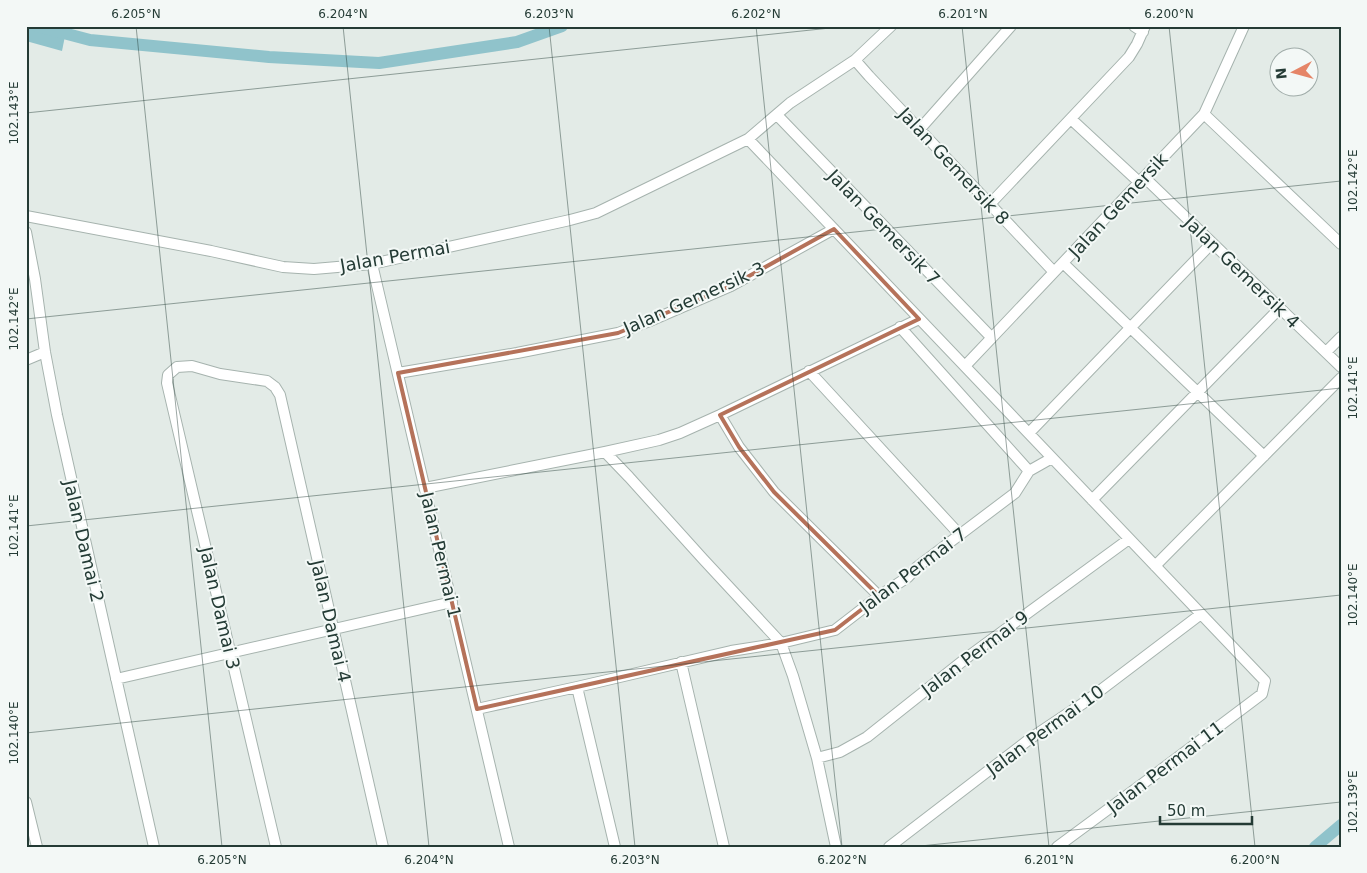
<svg xmlns="http://www.w3.org/2000/svg" width="1367" height="873" font-family="'DejaVu Sans',sans-serif">
<style>
.water{fill:#90c3cb}
.lines{fill:none;stroke-linecap:round;stroke-linejoin:round}
.canal{stroke:#90c3cb;stroke-width:12}
.minor-casing{stroke:#a6b3ae;stroke-width:12}
.minor{stroke:#fff;stroke-width:10}
.marked{fill:none;stroke:#b5725a;stroke-width:4;stroke-linejoin:round}
.ticks{fill:none;stroke:#243b35;stroke-width:1;stroke-opacity:0.45}
.labels{text-anchor:middle;dominant-baseline:central;stroke-width:4;stroke-linejoin:round;paint-order:stroke}
.street-label{font-size:18px;fill:#243b35;stroke:#f3f8f6}
.neatline{fill:none;stroke:#243b35;stroke-width:2}
.ticks-label{font-size:12px;text-anchor:middle;fill:#243b35}
</style>
<rect width="100%" height="100%" fill="#e3ebe7"/>
<path class="water" d="M26 26H67L62 51 26 41Z"/>
<g class="lines">
<path class="canal" d="M37 26 90 40 269 57 379 63 517 42 562 26
M1315 847 1341 825"/>
<g class="minor-casing">
<path id="minor" d="M1134 26 1143 32
M855 60 869 76 1054 272
M1204 114 1341 244
M777 115 992 338
M1071 119 1139 182
M919 130 1011 26
M748 139 1265 681 1262 694 1145 782 1057 847
M1144 177 1341 367
M990 204 1129 57 1137 44 1145 26
M26 216 211 251 283 267 314 269 372 264 570 220 596 213 748 139 790 103 855 60 891 26
M26 232 35 279 45 352 57 415 154 847
M1063 263 1264 456
M372 264 509 847
M900 327 1029 471
M1326 352 1341 337
M26 360 45 352
M965 366 1204 114 1244 26
M809 371 960 535
M398 373 517 353 618 333 650 321 731 286 834 229
M720 415 739 447 774 492 879 596
M1029 433 1212 243
M605 452 629 477 703 559 781 643 793 676 817 758 836 847
M425 488 605 452 659 440 680 433 720 415 919 319
M1092 500 1280 308
M1155 566 1341 378
M681 662 724 847
M116 679 452 602
M577 687 615 847
M477 709 577 687 731 651 781 643 835 630 879 596 908 577 917 567 1015 493 1029 471 1052 458
M817 758 840 752 867 737 969 656 1129 539
M26 802 37 847
M276 847 167 383 168 375 177 367 192 366 220 374 267 381 275 387 280 395 383 847
M889 847 1031 738 1085 702 1201 614"/>
</g>
<use href="#minor" class="minor"/>
</g>
<path class="marked" d="M834 229 919 319 720 415 739 447 774 492 879 596 835 630 477 709 398 373 618 333 731 286Z"/>
<path class="ticks" d="M136 26 222 847M343 26 429 847M549 26 635 847M756 26 842 847M962 26 1049 847M1169 26 1255 847M26 113 849 26M26 319 1341 181M26 526 1341 388M26 733 1341 595M911 847 1341 802"/>
<g class="labels">
<g class="street-label">
<text transform="translate(954 166) rotate(47)">Jalan Gemersik 8</text>
<text transform="translate(1118 205) rotate(-47)">Jalan Gemersik</text>
<text transform="translate(884 227) rotate(46)">Jalan Gemersik 7</text>
<text transform="translate(395 256) rotate(-10)">Jalan Permai</text>
<text transform="translate(1242 272) rotate(44)">Jalan Gemersik 4</text>
<text transform="translate(694 298) rotate(-24)">Jalan Gemersik 3</text>
<text transform="translate(84 541) rotate(77)">Jalan Damai 2</text>
<text transform="translate(441 555) rotate(77)">Jalan Permai 1</text>
<text transform="translate(913 570) rotate(-37)">Jalan Permai 7</text>
<text transform="translate(220 608) rotate(77)">Jalan Damai 3</text>
<text transform="translate(331 621) rotate(77)">Jalan Damai 4</text>
<text transform="translate(975 653) rotate(-37)">Jalan Permai 9</text>
<text transform="translate(1045 730) rotate(-36)">Jalan Permai 10</text>
<text transform="translate(1165 767) rotate(-37)">Jalan Permai 11</text>
</g>
</g>
<rect width="1367" height="873" fill="none" stroke="#f3f8f6" stroke-width="55"/>
<g transform="translate(1294 72) rotate(264)"><circle r="24" fill="#f3f8f6" stroke="#a0aca9"/>
<path d="M0-4L9 19L0 12L-9 19Z" fill="#e58567"/>
<text y="-8" font-size="14" font-weight="bold" text-anchor="middle" fill="#243b35">N</text>
</g>
<path d="M1160 816v8h92v-8" fill="none" stroke="#243b35" stroke-width="2.5"/>
<text x="1167" y="816" font-size="15" fill="#243b35" stroke="#f3f8f6" stroke-width="4" paint-order="stroke">50 m</text>
<rect x="28" y="28" width="1312" height="818" class="neatline"/>
<g class="ticks-label">
<text x="136" y="18">6.205°N</text>
<text x="343" y="18">6.204°N</text>
<text x="549" y="18">6.203°N</text>
<text x="756" y="18">6.202°N</text>
<text x="963" y="18">6.201°N</text>
<text x="1169" y="18">6.200°N</text>
<text transform="translate(14 113) rotate(-90)" y="4">102.143°E</text>
<text transform="translate(1353 181) rotate(-90)" y="4">102.142°E</text>
<text transform="translate(14 319) rotate(-90)" y="4">102.142°E</text>
<text transform="translate(1353 388) rotate(-90)" y="4">102.141°E</text>
<text transform="translate(14 526) rotate(-90)" y="4">102.141°E</text>
<text transform="translate(1353 595) rotate(-90)" y="4">102.140°E</text>
<text transform="translate(14 733) rotate(-90)" y="4">102.140°E</text>
<text transform="translate(1353 802) rotate(-90)" y="4">102.139°E</text>
<text x="222" y="864">6.205°N</text>
<text x="429" y="864">6.204°N</text>
<text x="635" y="864">6.203°N</text>
<text x="842" y="864">6.202°N</text>
<text x="1049" y="864">6.201°N</text>
<text x="1255" y="864">6.200°N</text>
</g>
</svg>
